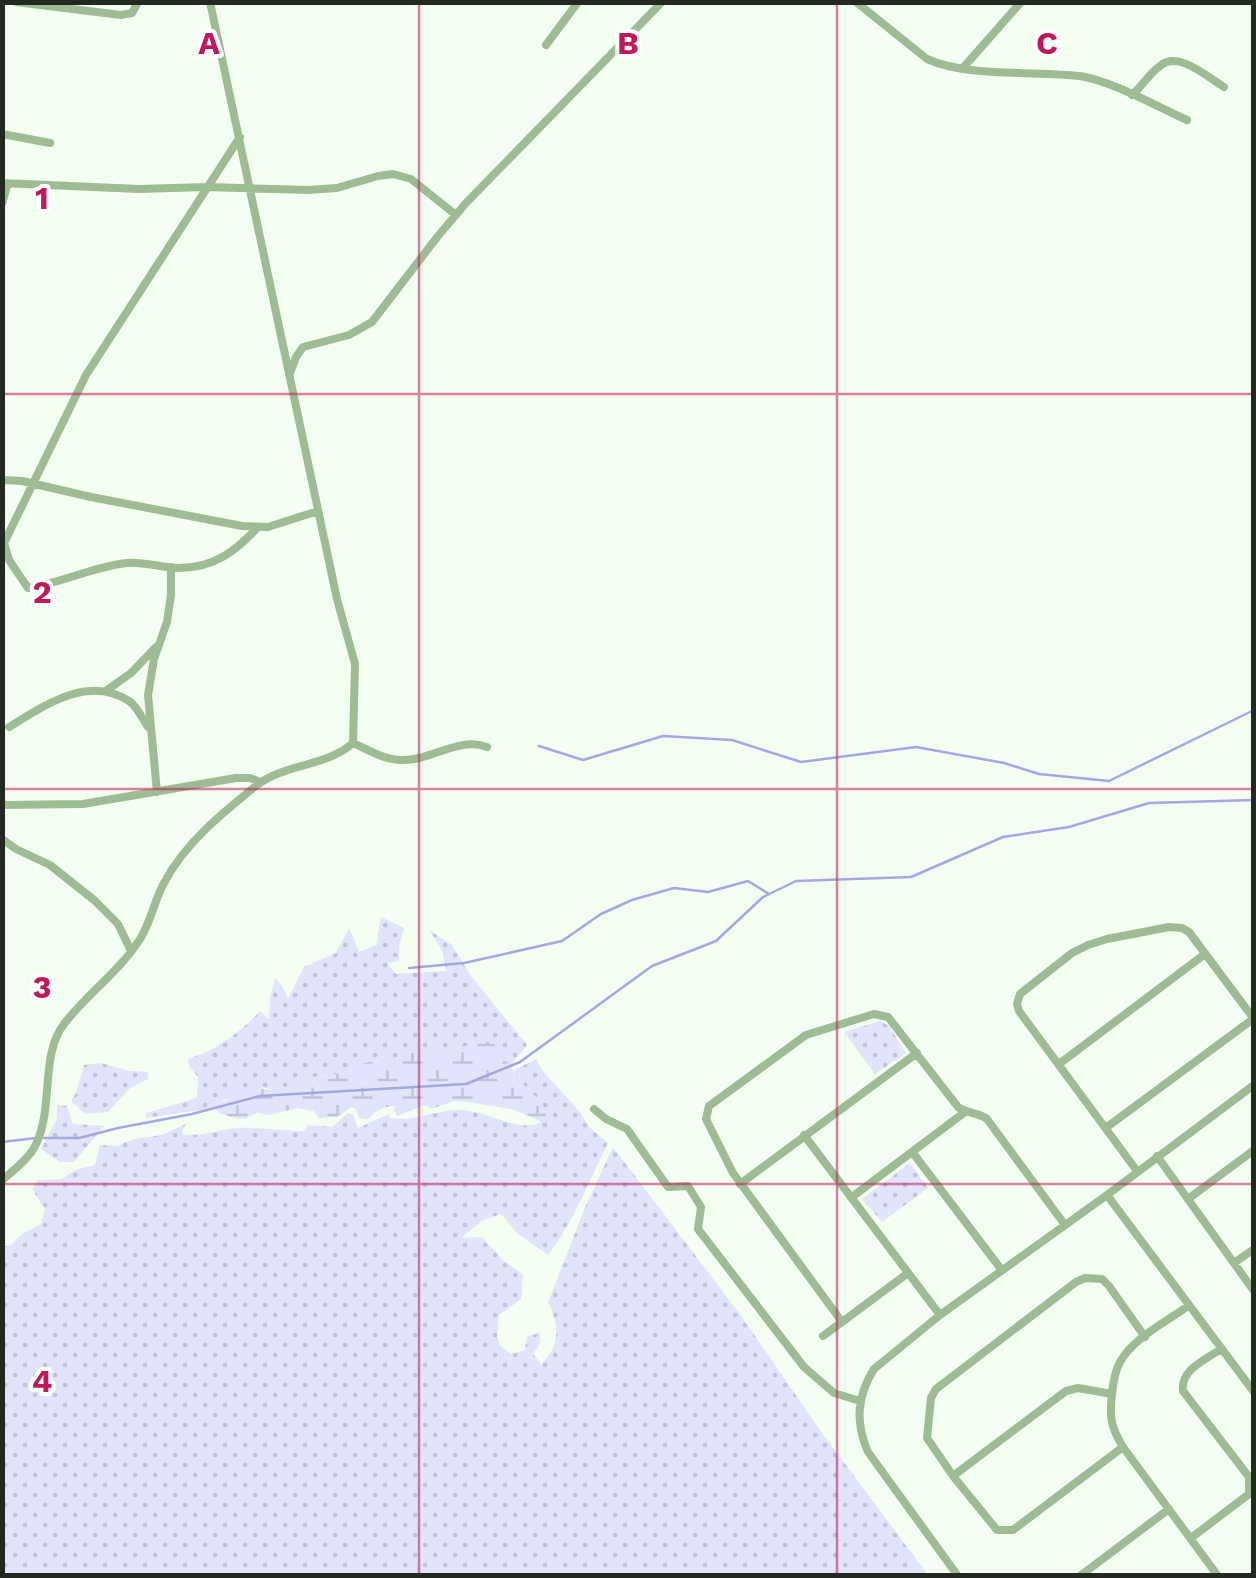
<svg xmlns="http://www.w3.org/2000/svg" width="1256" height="1578" font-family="'Work Sans',sans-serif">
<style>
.grass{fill:url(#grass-dots)}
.wetland{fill:url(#wetland-marsh)}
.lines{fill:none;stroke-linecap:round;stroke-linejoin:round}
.stream{stroke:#a4a8e2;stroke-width:2.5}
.minor{stroke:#9dbc94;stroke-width:8}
.grid{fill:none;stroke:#c2185b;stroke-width:2.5;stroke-opacity:0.55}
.grid-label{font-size:32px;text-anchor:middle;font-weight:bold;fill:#c2185b;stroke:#fff;stroke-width:8;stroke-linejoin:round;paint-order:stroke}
</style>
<defs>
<pattern id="grass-dots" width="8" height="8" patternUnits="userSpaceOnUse" patternTransform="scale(2.5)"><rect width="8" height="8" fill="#e1e4fb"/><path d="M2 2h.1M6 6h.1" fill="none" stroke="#c1c4d7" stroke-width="1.8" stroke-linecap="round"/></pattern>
<pattern id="wetland-marsh" width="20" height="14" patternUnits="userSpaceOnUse" patternTransform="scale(2.5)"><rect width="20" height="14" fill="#e1e4fb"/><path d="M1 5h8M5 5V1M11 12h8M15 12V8" fill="none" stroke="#c1c4d7"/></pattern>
</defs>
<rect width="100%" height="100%" fill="#f3fff0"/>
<path class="grass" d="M381 917 404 928 399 946V961L387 963 396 974 446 971 442 950 429 930 452 945 471 976 527 1045 510 1066 491 1041 432 1053 404 1052 397 1063 353 1067 345 1073 315 1077 290 1086 272 1090 263 1087 218 1102 215 1108 145 1118 146 1113 197 1098 198 1077 189 1066 188 1059C216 1050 240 1033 260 1011L269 1019 270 998 275 978 282 986 288 999 304 967 336 953 349 928 359 952 376 945Z
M880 1021 889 1026 906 1053 875 1074 844 1032Z
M536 1059 542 1070 580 1112 589 1127 608 1143C589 1181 574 1221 548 1255L517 1233 501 1214 482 1221 461 1238 482 1237 503 1260 523 1275 521 1299 499 1315 497 1335 500 1346 511 1354 525 1350 527 1336 540 1333V1344L533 1354 541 1364C560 1347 560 1324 548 1303L583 1212 613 1147 742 1317 819 1429 928 1575H3L2 1247 11 1245 22 1234 41 1224 45 1209 32 1189 38 1180 62 1179 75 1170 95 1165 100 1145 117 1146 134 1139 162 1135 186 1124 182 1131 183 1134C203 1137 219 1129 239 1128 261 1127 282 1131 304 1131L308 1125 332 1127 348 1113 353 1115 358 1128 389 1114 390 1118C415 1123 439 1108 463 1110 488 1111 519 1134 542 1122L514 1070Z
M101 1063 130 1071 148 1072V1079L130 1088 108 1112 85 1114 71 1101 76 1093 84 1065Z
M57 1105 67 1106 73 1124 104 1126 74 1162H60L41 1149 57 1119Z
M910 1163 928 1188 882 1222 862 1199Z"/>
<path class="wetland" d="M492 1041 524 1085 539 1100 536 1106H539L546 1114 542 1122 512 1109 467 1102 454 1101 431 1109 424 1105 398 1116 394 1111 395 1106C382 1106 377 1111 368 1119L359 1118 356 1109 351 1107 337 1117 319 1118 314 1111 297 1108 270 1115 257 1113 245 1119 230 1117 219 1113 215 1108 218 1102 228 1100 229 1091 251 1087 272 1090 290 1086 315 1077 345 1073 353 1067 369 1062 397 1063 404 1052 432 1053Z"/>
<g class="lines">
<path class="stream" d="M539 746 583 760 663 736 732 740 801 762 916 747 1004 763 1039 774 1109 781 1254 710
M409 968 464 963 562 941 601 914 632 900 674 888 708 892 748 881 769 894
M44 1138H79L118 1128 192 1114 260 1096 466 1084 520 1062 652 966 716 941 763 897 796 881 911 877 1003 837 1069 827 1149 803 1254 800
M2 1142 36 1138"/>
<path class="minor" d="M16 2 121 15 132 13 138 2
M210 2 337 599 355 664 353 743
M856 2 927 59C966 77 1035 71 1080 76 1112 81 1156 106 1187 120
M546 45 578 2
M963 68 1021 2
M1132 95C1142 86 1149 74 1160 66 1178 50 1207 77 1224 87
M2 134 50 143
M240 137 86 375 4 543 9 560 28 588C61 583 93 567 126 563 144 561 161 568 179 568 214 568 236 551 258 527
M2 183 139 189 207 187 308 190 337 188 378 176 393 174 411 179 456 215
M2 204 8 183
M290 373 296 357 303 347 349 335 372 322 438 236 466 203 662 2
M2 480 22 481 91 497 242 526 268 527 318 511
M107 690 131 673 156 647
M9 727C44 706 88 674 129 701 137 706 142 718 148 727
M353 743C368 750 383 759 400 760 430 762 458 736 487 747
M157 792 148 695 154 659 167 622 171 595V567
M2 805 83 804 236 778H250L260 782
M2 839 16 849 50 865 94 900 118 924 131 951
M1059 1064 1205 954
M594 1109 606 1119 627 1129 668 1187 688 1186 701 1207 698 1229 804 1367 834 1393 860 1401
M1107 1127 1253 1019
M804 1135 940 1315
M913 1153 1001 1269
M1157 1156 1254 1291
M1137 1171 1019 1011 1017 1004 1020 994 1072 953 1088 945 1107 939 1169 927 1182 928 1189 932 1254 1019
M2 1180C13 1171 27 1160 34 1148 55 1111 39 1056 64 1024 87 994 120 971 140 939 151 922 154 901 164 883 185 843 222 813 257 785 286 763 326 767 353 743
M740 1184 917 1053
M1107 1195 1254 1392
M852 1197 965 1112
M1188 1199 1254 1150
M1234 1263 1254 1249
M908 1273 842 1322 733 1173 706 1119 709 1106 806 1035 874 1014 888 1017 958 1107C967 1114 978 1112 987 1119L1065 1225
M1188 1306C1166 1322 1133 1338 1120 1362 1115 1371 1113 1384 1112 1394 1109 1417 1111 1427 1123 1447L1218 1576
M823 1336 842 1322
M1123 1447 1013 1530H997L953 1476 927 1438 931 1398 936 1389 1076 1282 1085 1278 1102 1279 1109 1286 1145 1337
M953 1476 1066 1391 1078 1388 1112 1394
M1191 1538 1249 1494V1477L1183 1391C1180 1370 1205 1360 1221 1349
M958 1576 868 1452C855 1422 857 1396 874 1369L940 1315 1107 1195 1254 1085
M1080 1576 1169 1509"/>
</g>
<path class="grid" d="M419 2V1576M837 2V1576M2 394H1254M2 789H1254M2 1184H1254"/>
<g class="grid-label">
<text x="209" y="54">A</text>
<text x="628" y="54">B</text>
<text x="1047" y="54">C</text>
<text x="42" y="209">1</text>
<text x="42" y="603">2</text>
<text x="42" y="998">3</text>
<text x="42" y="1392">4</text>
</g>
<rect width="1256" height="1578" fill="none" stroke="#222920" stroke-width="10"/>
</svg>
